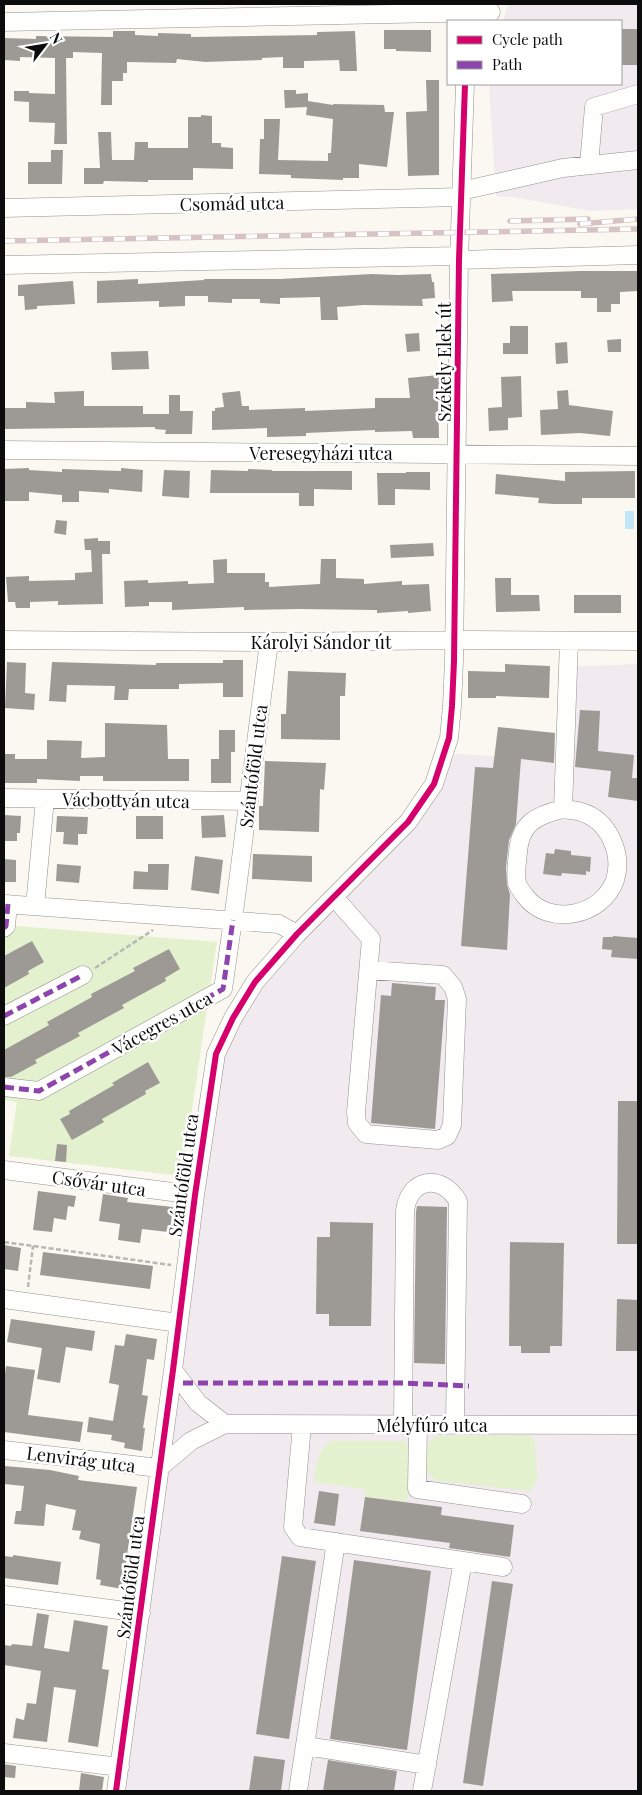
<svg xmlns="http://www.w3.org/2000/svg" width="642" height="1795" font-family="'Playfair Display',serif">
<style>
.industrial{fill:#f1eaee}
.green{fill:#e3f1ce}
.water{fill:#c3e6f7}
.building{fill:#9d9a96}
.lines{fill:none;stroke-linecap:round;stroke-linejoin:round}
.minor-casing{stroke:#93928f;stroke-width:19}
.path{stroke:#b7b7b5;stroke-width:2.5;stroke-dasharray:5 2.5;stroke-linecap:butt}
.minor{stroke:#fefefd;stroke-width:18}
.rail-casing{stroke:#d7c3c4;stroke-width:5.5}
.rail{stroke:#fff;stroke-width:4;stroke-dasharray:11;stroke-linecap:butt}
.quiet{stroke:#8e44ad;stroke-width:5;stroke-dasharray:10 5;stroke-linecap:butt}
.cycleway-casing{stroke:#fff;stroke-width:9}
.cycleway{stroke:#d6006c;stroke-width:6}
.labels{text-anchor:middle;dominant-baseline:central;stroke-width:5;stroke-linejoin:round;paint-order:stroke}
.street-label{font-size:18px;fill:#0c0c0c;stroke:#fff}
</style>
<rect width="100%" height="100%" fill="#faf8f0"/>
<path class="industrial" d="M508 4H638V209L591 211 512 197 496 196 489 84H621V21H503Z
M638 664V1791H122L220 1058 255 996 300 942 369 875 410 828 455 754 494 756 562 763 565 667Z"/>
<path class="green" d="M4 925 217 942 182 1176 9 1156 17 1102 4 1100Z
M529 1435 535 1441 537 1479 531 1491 437 1481C421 1472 425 1455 430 1441L438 1436Z
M331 1441H405C415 1460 409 1482 407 1502L365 1497V1489L314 1482C316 1466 316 1451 331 1441Z"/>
<path class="water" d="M625 511H634V529H625Z"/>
<path class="building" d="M621 29H638V65H621Z
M384 30H431V52L396 51V49H384Z
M113 31H135V35L158 36V33L191 34V37L317 35V32L355 31 357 71H340L339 60 304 61V68H283V57L262 58V60L205 62 177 59 176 63 127 62V73H123V81H112V105H101L102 53 73 52V58H66L67 144H54L55 123 29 122V102L14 101V91H29V95V93L55 94V58L20 57V61L4 60V38L36 39V36L113 37Z
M426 80H439V175L408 176 406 112 427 111Z
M284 90H296V94L308 93V101L333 105V104L384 105 385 112H394L387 167 359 164V178H343V180L291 178V175L259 174 260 139H264V119H280L278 160 328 161V153H331L333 119 306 115 307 107 285 108Z
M201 115 212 116V143H221V147L233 148V169L193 168V180H148V182L104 181 103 184H84V168H100L98 132H111L112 160H134L135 142H148V148H188V117H201Z
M51 150H63L62 184H28V162H51Z
M580 271H638V291L620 292V304H611V312H597V298H581V291H512L513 301 492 302 491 274Z
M372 274 398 275 431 274 432 282H434L435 298 422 299 423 306 364 305 337 307 338 320H321L320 297 280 298V304L260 303V299H232V303L208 302V296H185V306L159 307V301L97 303V281L138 279V284L204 280V279H280Z
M73 281 75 304 37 306V309L25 310 24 296H18V285Z
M510 326H528V354H503V343H510Z
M419 333 420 351 407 352 405 334Z
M621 339V352H608L607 340Z
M567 342 568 363 556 364 555 343Z
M148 351 149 369 112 370 111 352Z
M439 375 441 394 438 395 439 438H413L412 431 375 432V430L306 433V436L267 437V428L212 430V411H215V408L224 407 222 393 240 391 242 406H249V410L305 408V411L375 408V398H410L408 378Z
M521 376 522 417 508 418V430L489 431 488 408 502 407 501 377Z
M568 390 569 405 613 411 610 436 580 433 541 435 540 410 558 409 557 391Z
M84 391V406H143V414H169V395H180V411H193L192 434H165L166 430 155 429V427L4 429V408H26V402L55 403 54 392Z
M29 468V470L62 472V469L121 471V468L143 470 142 492 109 489V493L79 491V502H62V495L29 492V501H4V469Z
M248 469 272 470V471H352V490L314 489V506H299V493H210L211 470 248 471Z
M164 470 190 471 189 498 162 496Z
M635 471V498H582V504H554L538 503 539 498 495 494 496 474 565 481V472Z
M406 472H430V490L395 489V505H378L377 473H406Z
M56 520 67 521 66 535 54 533Z
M98 538V541H110V554H102L103 604 58 605V601L30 602V608H16L15 602H8L6 577 29 576V581L75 580V573L92 572 91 550H85L84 539Z
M433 543 434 556 391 558 390 545Z
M227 559V573H265V582H269V587L320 584 321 559H336V578L364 579V584L402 581V585L429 584 431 611 408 613V611L377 613V610L299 609 244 610V607L172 610V602H149V606L125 607 124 581 148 580V583L188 581V584L214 583 213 560Z
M495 578H511V595H539L540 611 496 612Z
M574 595H621V613H574Z
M223 660H243V697H223V683L179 684V689H129L128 700H114L115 686 67 685 66 702 49 701 52 662 156 665V663H223Z
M7 662 26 663 25 693 35 694 34 710 5 708Z
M505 664 550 666 549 698 496 696V698H468V671L505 672Z
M288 671 346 673 345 696H340V740L281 739V714H286Z
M580 710 600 711 598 751 634 755 632 778H638V801L608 797 611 771 575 767Z
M105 723 167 725 168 759H189V781H103V776H80V781L37 779V783H4V754H15V759H47V740L82 741 81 758 105 757Z
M498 727 555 733 554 763 521 759 516 824 509 840 506 867 507 885 510 894 507 950 461 946 475 767 493 768Z
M219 730H235V752H231V783H211V759H219Z
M265 761 326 763 324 790 320 789 319 832 259 830V806H263Z
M4 815 21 816 20 833H17V841H4Z
M224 815 226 837 202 838 201 816Z
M57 816 88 817 87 834H78V845L63 844 64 832H56Z
M136 816H163V839H136Z
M555 849 571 851V855L591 857 590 872 586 871V875L562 873 561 876 543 874 546 853 554 854Z
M253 854 312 856V882L252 879Z
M195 856 223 860 219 894 191 890Z
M4 859 16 860V882H4Z
M57 864 81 866 79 883 56 881Z
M148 864H169L168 890 133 889 134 871 148 872Z
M613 936 638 938V959L611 957 612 950 602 949 603 937H613Z
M32 941 44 962 28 971 29 974 4 988V956Z
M169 949 180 969 165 978 166 981 122 1005 124 1008 78 1033 80 1036 35 1060 37 1063 11 1077H4V1050L49 1025 47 1022 92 997 91 994 135 971 133 968Z
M392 983 436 987 435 1000H445L435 1129 371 1123 381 995 391 996Z
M148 1062 160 1083 145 1091 146 1094 102 1119 104 1122 72 1140 60 1119 70 1114 69 1111 114 1085 112 1083Z
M618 1101H638V1244H617Z
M57 1144 67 1145 66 1162 55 1161Z
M38 1191 76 1196 74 1207 68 1206 66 1220 54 1218 52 1232 33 1230Z
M103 1194 128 1198 127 1202 173 1207 170 1230 168 1232 142 1229 140 1243 118 1240 120 1224 99 1221Z
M417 1206 447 1207 445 1364 414 1363 416 1212Z
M330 1222 373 1223 371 1326H329V1314H316L317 1237H330Z
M510 1242 564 1243 562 1346H550V1353H521V1346H509Z
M4 1245 21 1248 18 1271 4 1269Z
M43 1252 153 1266 150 1289 40 1275Z
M617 1299 638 1300V1351H616Z
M11 1319 95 1331 92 1351 66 1347 60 1383 37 1379 42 1348 7 1342Z
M126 1334 157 1339 154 1360 147 1359 142 1395 148 1396 143 1428H145L142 1451 124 1448 125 1443 111 1440 112 1435 87 1432 89 1417 113 1421 119 1385 109 1383 115 1345 124 1346Z
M6 1366 35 1370 28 1415 83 1422 80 1442 4 1432V1381Z
M5 1466 50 1470 79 1476 78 1480 137 1487 122 1589 100 1585 101 1580 96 1579 100 1544 79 1539 81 1531 72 1530 76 1510 46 1504 44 1526 14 1524 16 1511H21L24 1486 4 1484Z
M319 1491 339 1494 335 1526 314 1523Z
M365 1497 442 1507 441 1515 514 1525 510 1557 449 1548 450 1543 360 1531Z
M13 1555 61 1562 58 1585 4 1578V1556L13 1557Z
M282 1556 316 1561 289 1739 256 1734Z
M354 1560 431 1571 407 1750 330 1739Z
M492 1581 513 1584 483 1786 463 1783Z
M37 1613 49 1615 44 1648 69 1652 74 1620 108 1626 102 1669 109 1670 98 1747 68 1742 76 1690 54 1687 47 1742 13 1738 16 1718 24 1720 27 1703 36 1704 41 1671 4 1665V1645L11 1646 12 1644 32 1646Z
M254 1756 285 1760 281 1791H249Z
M328 1760 397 1771 394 1791H323Z
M4 1764 16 1766 15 1778 4 1777Z
M81 1773 104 1777 102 1791H79Z"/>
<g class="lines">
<g class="minor-casing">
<path id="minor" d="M4 22 491 12
M589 165 594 107 638 94
M461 191 563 168 638 160
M4 208 461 197
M459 260 638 255
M4 265 459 256
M4 450 638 456
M4 640 269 642 472 640 638 641
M4 798 249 801
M563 809C569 810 575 810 581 812 609 820 623 854 615 880 602 917 548 927 525 896 522 892 518 887 517 883 515 874 517 862 518 852 520 823 537 815 563 809Z
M563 809 569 641
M334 897 371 939 356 1112 357 1123 366 1134 438 1140 447 1136 452 1125 457 999 453 987 443 975 369 970
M4 904 279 924 297 934
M35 906 45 799
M4 928 6 926 8 904
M4 1016 83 975
M4 1087 39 1091 223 989 233 920 269 642
M4 1170 195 1195
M4 1299 179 1323
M173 1370 198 1403 225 1424
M302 1425 293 1527 300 1537 463 1561 422 1791
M403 1425 405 1211C409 1178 441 1173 458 1201L455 1425
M418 1425 417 1489 522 1504
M4 1450 159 1468
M159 1468 191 1441 225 1424 638 1425
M463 1561 503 1567
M4 1595 141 1613
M306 1746 427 1765
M4 1753 120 1767
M116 1791 173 1370 195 1195 216 1054 233 1018 255 982 297 934 408 822 434 784 449 738 452 706 454 661 459 260 465 84
M298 1791 336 1542"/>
</g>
<path class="path" d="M95 968 153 930
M4 1242 171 1265
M28 1287 33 1246"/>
<use href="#minor" class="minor"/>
<g class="rail-casing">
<path id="rail" d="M510 221 588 219
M580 224 638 219
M4 241 638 229"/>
</g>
<use href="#rail" class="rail"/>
<path class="quiet" d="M4 928 6 926 8 904
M4 1016 83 975
M4 1087 39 1091 223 989 233 920
M183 1383H403L469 1386"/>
<g class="cycleway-casing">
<path id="cycleway" d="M116 1791 173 1370 195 1195 216 1054 233 1018 255 982 297 934 408 822 434 784 449 738 452 706 454 661 459 260 465 84"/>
</g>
<use href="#cycleway" class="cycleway"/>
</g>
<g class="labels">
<g class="street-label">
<text transform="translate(232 203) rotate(-1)">Csomád utca</text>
<text transform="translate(444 362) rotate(-90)">Székely Elek út</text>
<text x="321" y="453">Veresegyházi utca</text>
<text x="321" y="642">Károlyi Sándor út</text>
<text transform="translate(253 766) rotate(-83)">Szántóföld utca</text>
<text transform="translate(126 800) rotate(1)">Vácbottyán utca</text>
<text transform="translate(162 1023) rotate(-29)">Vácegres utca</text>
<text transform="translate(183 1175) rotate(-82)">Szántóföld utca</text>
<text transform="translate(99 1183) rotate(8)">Csővár utca</text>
<text x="432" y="1425">Mélyfúró utca</text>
<text transform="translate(81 1459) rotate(7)">Lenvirág utca</text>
<text transform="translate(130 1577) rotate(-83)">Szántóföld utca</text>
</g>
</g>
<rect width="642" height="1795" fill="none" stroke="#0c0c0c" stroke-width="10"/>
<rect x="447" y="20" width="175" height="65" fill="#ffffff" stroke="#9e9e9e"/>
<rect x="457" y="36" width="25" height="8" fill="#d6006c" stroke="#9e9e9e"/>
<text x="492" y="45" font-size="15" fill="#0c0c0c">Cycle path</text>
<rect x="457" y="61" width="25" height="8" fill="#8e44ad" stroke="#9e9e9e"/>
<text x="492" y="70" font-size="15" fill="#0c0c0c">Path</text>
<g transform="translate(45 45) rotate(59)" stroke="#ffffff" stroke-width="4" paint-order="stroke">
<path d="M0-4L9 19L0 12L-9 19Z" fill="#0c0c0c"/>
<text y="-8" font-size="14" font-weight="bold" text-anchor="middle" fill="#0c0c0c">N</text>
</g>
</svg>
